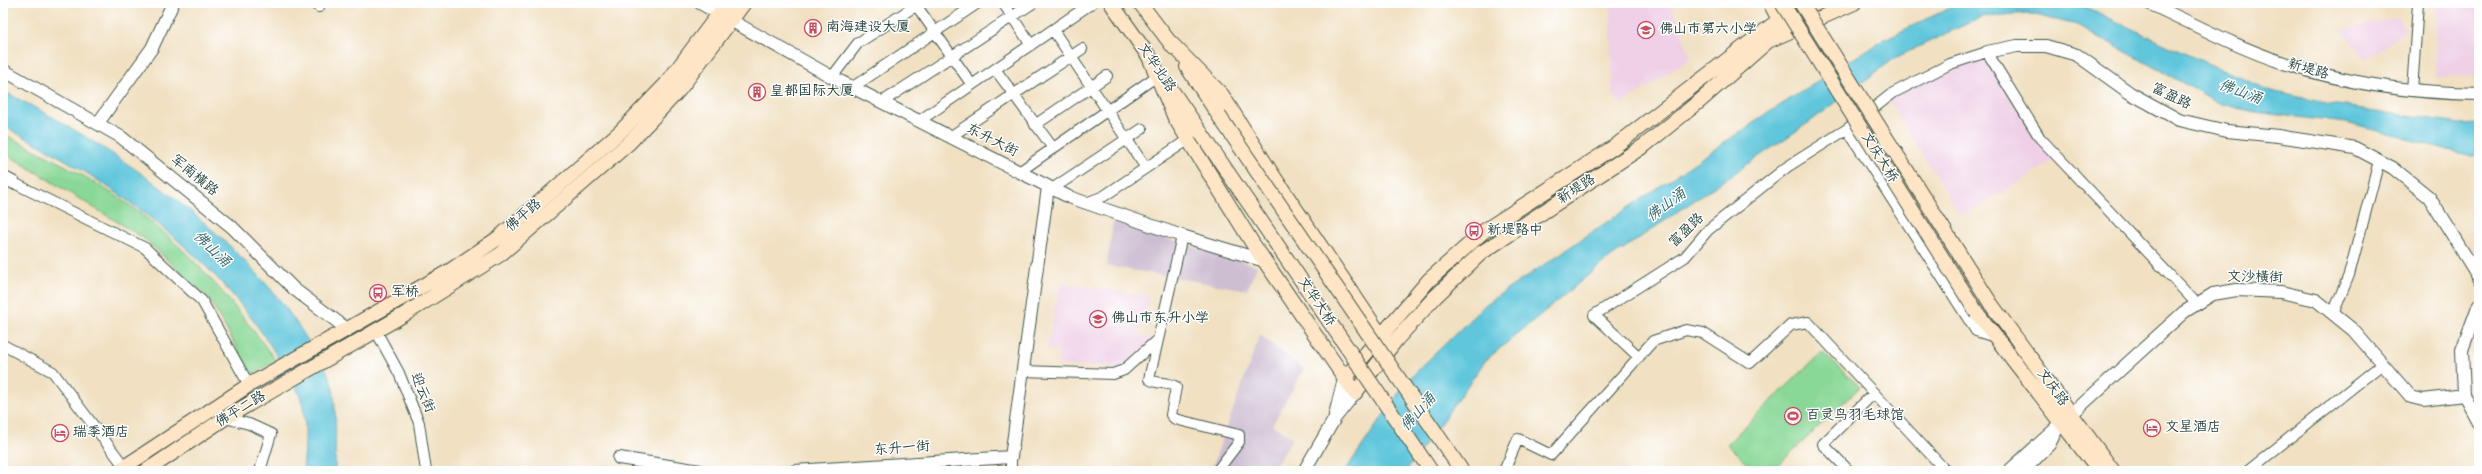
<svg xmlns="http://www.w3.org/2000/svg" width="2482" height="474" font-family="Dekko,'LXGW WenKai TC',sans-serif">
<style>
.built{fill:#efd0e6}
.industrial{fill:#cdbed2}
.green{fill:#89d897;stroke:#548a66}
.water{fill:#5ec6db;stroke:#3e8288}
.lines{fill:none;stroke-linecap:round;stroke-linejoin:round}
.minor-casing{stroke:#3e5549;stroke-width:12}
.tertiary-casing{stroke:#3e5549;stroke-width:14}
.secondary-casing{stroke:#3e5549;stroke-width:16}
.minor{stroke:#fff;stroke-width:10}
.tertiary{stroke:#fff;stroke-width:12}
.secondary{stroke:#fee5c5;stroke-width:14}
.secondary-bridge-casing{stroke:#3e5549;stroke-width:16;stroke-linecap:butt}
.secondary-bridge{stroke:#fee5c5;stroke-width:14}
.labels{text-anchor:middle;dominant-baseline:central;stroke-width:3;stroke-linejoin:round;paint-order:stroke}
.poi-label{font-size:14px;fill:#1f3d34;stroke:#fff;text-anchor:start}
.street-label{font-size:14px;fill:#1f3d34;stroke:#fff}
.water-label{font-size:15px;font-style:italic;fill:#326666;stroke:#fff}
</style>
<rect width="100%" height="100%" fill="#fff"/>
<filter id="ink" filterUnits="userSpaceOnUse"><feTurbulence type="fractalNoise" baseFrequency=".025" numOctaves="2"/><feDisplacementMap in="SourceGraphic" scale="8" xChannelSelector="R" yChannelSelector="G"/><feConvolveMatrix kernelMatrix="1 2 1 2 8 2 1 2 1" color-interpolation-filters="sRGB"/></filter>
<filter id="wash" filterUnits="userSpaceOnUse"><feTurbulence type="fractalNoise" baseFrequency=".012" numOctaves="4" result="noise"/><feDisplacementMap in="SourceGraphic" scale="16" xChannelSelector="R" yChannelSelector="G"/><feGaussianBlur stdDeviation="0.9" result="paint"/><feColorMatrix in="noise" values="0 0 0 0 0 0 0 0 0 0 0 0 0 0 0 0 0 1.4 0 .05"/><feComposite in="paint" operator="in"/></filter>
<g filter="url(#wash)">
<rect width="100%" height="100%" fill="#f1e0c1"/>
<path class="built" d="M1611 3H1671L1691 58 1621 105 1612 93Z
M2436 3H2479V77L2435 76Z
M2397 17 2407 31 2365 60 2342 30Z
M1987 52 2058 157 2027 178 1961 216 1887 98Z
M1060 283 1148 296 1149 302 1137 335 1153 339 1121 367 1058 366V350L1047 349Z"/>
<path class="industrial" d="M1113 222 1257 266 1247 290 1107 266Z
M1260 335 1304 369 1272 425 1293 438 1271 471H1208L1213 465Z"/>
<path class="green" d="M3 134C40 152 78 171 113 194 179 237 231 298 276 361L252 374 209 299 145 239 3 152Z
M1822 352 1860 387 1772 471H1754L1727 444Z"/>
<path class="water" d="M1960 3H2072L2088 8 2177 50 2271 91 2331 104 2458 124 2479 123V155L2472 156 2346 123 2255 112 2221 104 2077 25 2027 13 1981 17 1895 58 1811 121 1604 262 1486 360 1406 471H1345L1407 381 1486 304 1768 113 1883 40Z
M3 91C115 147 250 239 313 349 319 358 326 368 330 378 338 398 335 448 335 471H303C305 448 307 425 302 402 299 389 288 376 282 365 223 259 109 179 3 126Z"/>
</g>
<g filter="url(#ink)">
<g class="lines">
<g class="minor-casing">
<path id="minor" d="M313 3 319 7
M1003 3 1031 45
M916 5 972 85
M1053 30 1146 168
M995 69 1053 148
M832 77 858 43 920 3
M853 87 978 3
M2412 91 2418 3
M882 102 1033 3
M919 121 1092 3
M1035 125 1107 76
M950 137 1082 49
M1019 172 1157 76
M14 183 145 248 202 301 249 385
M1052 189 1142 129
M1086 203 1104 196 1189 139
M1182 236 1149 379C1157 385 1168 381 1176 387L1171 415 1175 419 1239 435V442L1217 471
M2333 314 2349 275 2379 161
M376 331 399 373 419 423 426 471
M1995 337 1976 331 1847 129 1893 93 1950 64 1987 52 2040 138 2197 304
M3 345 53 372 124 466
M1639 357 1594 315 1685 257 1708 230 1787 167 1847 129
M1023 371 1113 374 1124 370 1158 339
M225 418 249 424 271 434 260 471
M1011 457V471
M1504 471 1518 439 1551 455 1653 341 1686 330 1703 333 1750 363 1791 325 1808 322 1946 471
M1849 471 1823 444 1874 393
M2025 471 2050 445 2059 427
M2248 471 2381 365"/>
</g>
<g class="tertiary-casing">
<path id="tertiary" d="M700 3 832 77 1069 197 1182 236 1265 261
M2148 3C2192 23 2236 47 2281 62 2345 84 2412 93 2479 94
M1987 52 2017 46H2046L2077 55 2130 93 2179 120 2227 131 2278 136 2355 148 2393 168 2429 197 2479 278
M3 70 121 137 232 227 294 289 347 329
M98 123 152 48 173 3
M3 177 14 183
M2479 304 2462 350 2464 395 2479 423
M1335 415 1344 379
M619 458 700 471
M795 471 1011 457 1048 187
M1304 471 1335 418 1355 393
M2009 471 2184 312 2213 294 2237 290 2281 292 2316 300 2353 330 2411 397 2423 400 2464 395"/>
</g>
<g class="secondary-casing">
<path id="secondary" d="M1111 3 1155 65
M1140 3 1174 48
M1770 3 1783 27
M1170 42 1222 95 1272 174 1386 343
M1149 57 1175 118 1253 244 1355 393 1396 340 1435 297 1481 253 1645 145 1701 100 1768 41 1854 3
M1187 67 1219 116
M1168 85 1201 133
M1991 304 2113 471
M1977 313 2099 471
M1344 379 1429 280 1484 231 1614 147 1780 19 1817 3
M118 471 249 385 451 270 497 239 620 132 666 84 727 3
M146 471 225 418 405 314 501 254 629 143 679 90 744 3"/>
</g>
<use href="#minor" class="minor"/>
<use href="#tertiary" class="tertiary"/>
<use href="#secondary" class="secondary"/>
<g class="secondary-bridge-casing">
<path id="secondary-bridge" d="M1782 3 1977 313
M1801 3 1991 304
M1219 116 1462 471
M1201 133 1431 471"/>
</g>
<use href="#secondary-bridge" class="secondary-bridge"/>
</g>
</g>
<defs>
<g id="building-ring" transform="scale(0.9)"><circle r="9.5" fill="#fff" stroke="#d1495b" stroke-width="1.5"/><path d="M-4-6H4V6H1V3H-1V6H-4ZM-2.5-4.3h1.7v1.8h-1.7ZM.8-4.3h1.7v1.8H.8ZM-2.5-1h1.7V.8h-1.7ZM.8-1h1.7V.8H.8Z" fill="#d1495b"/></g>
<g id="school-ring" transform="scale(0.9)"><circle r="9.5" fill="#fff" stroke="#d1495b" stroke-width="1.5"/><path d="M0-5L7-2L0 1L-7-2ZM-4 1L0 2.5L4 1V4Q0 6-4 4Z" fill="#d1495b"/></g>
<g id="bus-ring" transform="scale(0.9)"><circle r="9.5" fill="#fff" stroke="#d1495b" stroke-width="1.5"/><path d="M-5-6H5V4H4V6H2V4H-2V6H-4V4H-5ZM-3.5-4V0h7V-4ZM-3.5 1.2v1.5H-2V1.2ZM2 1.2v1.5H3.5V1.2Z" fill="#d1495b"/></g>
<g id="stadium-ring" transform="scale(0.9)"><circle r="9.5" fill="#fff" stroke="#d1495b" stroke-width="1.5"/><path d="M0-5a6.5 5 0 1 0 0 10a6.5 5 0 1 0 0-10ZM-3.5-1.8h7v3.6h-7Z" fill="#d1495b"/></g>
<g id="hotel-ring" transform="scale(0.9)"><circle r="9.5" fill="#fff" stroke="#d1495b" stroke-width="1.5"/><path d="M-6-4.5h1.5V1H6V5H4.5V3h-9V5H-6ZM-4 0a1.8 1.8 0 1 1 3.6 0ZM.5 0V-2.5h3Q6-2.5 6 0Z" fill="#d1495b"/></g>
</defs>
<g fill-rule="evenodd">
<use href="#building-ring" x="813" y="28"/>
<use href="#school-ring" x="1646" y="30"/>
<use href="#building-ring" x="757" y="92"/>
<use href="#bus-ring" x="1474" y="231"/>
<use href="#bus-ring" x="378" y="293"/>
<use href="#school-ring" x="1098" y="319"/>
<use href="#stadium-ring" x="1793" y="416"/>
<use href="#hotel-ring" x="2152" y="428"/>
<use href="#hotel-ring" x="60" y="433"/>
</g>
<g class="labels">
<g class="poi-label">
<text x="826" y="28">南海建设大厦</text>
<text x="1659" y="30">佛山市第六小学</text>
<text x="770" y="92">皇都国际大厦</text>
<text x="1487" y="231">新堤路中</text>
<text x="391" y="293">军桥</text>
<text x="1111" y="319">佛山市东升小学</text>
<text x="1806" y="416">百灵鸟羽毛球馆</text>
<text x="2165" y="428">文星酒店</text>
<text x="73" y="433">瑞季酒店</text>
</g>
<g class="street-label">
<text transform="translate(1156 68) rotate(56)">文华北路</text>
<text transform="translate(2308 70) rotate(16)">新堤路</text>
<text transform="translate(2171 97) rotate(26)">富盈路</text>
<text transform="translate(992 141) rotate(27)">东升大街</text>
<text transform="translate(1879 158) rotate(58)">文庆大桥</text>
<text transform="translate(194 176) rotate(39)">军南横路</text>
<text transform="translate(1577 190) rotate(-33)">新堤路</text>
<text transform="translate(524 216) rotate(-41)">佛平路</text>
<text transform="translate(1687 231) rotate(-44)">富盈路</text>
<text transform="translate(2255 278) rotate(1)">文沙横街</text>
<text transform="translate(1316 302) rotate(56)">文华大桥</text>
<text transform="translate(2052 388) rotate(54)">文庆路</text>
<text transform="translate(422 393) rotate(68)">迎云街</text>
<text transform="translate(241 410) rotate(-31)">佛平二路</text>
<text transform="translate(902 449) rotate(-4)">东升一街</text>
</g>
<g class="water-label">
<text transform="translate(2240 93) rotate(20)">佛山涌</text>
<text transform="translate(1667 206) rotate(-36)">佛山涌</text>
<text transform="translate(211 250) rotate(44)">佛山涌</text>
<text transform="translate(1419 413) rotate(-48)">佛山涌</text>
</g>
</g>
<rect width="2482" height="474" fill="none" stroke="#fff" stroke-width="16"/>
</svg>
